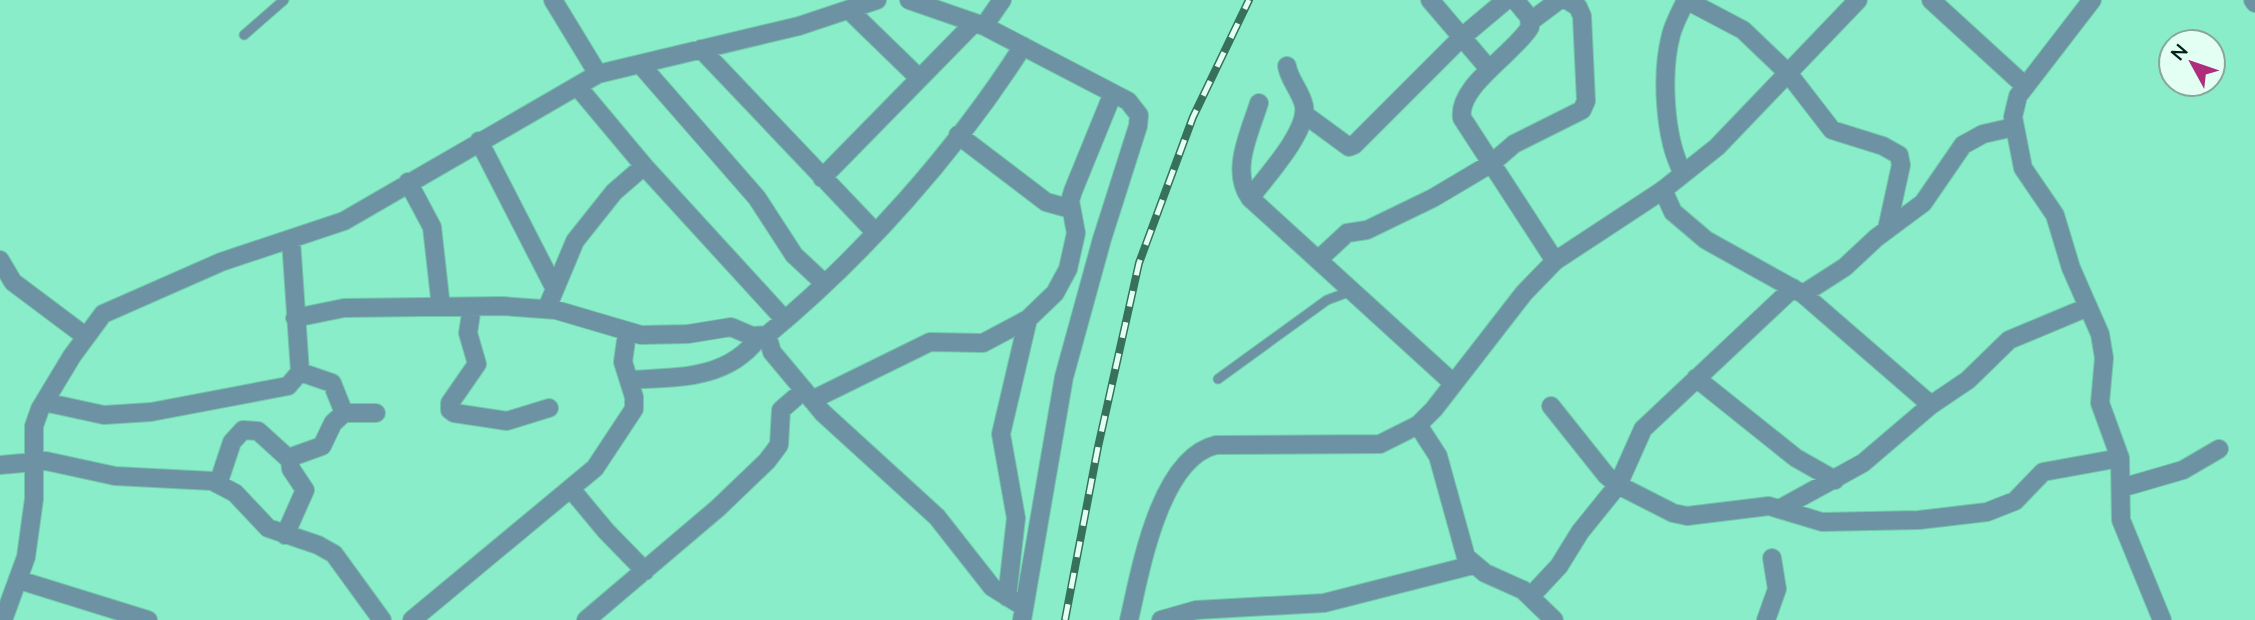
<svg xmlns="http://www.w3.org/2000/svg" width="2255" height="620" font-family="Mulish,sans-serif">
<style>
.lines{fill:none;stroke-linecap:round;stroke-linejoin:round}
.service-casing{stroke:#71c8aa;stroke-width:11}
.minor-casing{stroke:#71c8aa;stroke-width:20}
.tertiary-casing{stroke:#71c8aa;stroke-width:20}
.service{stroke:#6d92a4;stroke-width:9}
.minor{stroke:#6d92a4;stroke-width:18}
.tertiary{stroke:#6d92a4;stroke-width:18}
.rail-casing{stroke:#37715e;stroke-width:8}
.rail{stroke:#e3fff3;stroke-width:5;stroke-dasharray:16;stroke-linecap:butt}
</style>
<rect width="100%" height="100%" fill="#8aedca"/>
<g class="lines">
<g class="service-casing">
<path id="service" d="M244 35 284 0
M1218 379 1327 300 1354 290"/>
</g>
<g class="minor-casing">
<path id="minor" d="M553 0 598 74
M909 0 984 26 1128 101 1139 115 1138 126 1102 239 1064 377 1022 620
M1430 0 1489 69
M1515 0 1529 17 1530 27C1515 53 1457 86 1462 118L1555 261
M1686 0 1743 30 1788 73 1832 130 1883 146 1899 155 1901 165 1887 229
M1931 0 2025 86
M2092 0 2018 96 2013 117 2023 168 2055 215 2071 268 2100 334 2104 358 2100 403 2120 458 2121 520 2162 620
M2253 0 2255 3
M849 10 919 78
M1531 21 1559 0
M984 26 1002 0
M701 49 875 232
M640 64 757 198 794 255 824 283
M577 86 644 166 785 320
M1259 103C1250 132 1230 171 1250 198L1453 383
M1304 114 1349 147 1354 145 1462 37 1506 0
M958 135 1046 202 1071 209
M479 141 555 289
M1683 173C1664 139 1661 73 1671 35 1674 23 1681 11 1686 0
M822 178 974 23
M408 182 432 227 441 307
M1663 190 1673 212 1706 240 1803 294 1931 405
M1250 198C1265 178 1308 132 1304 106 1301 91 1289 80 1287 66
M1319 259 1347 233 1367 230 1433 198 1492 163 1514 144 1582 110 1586 101 1582 16 1578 7 1567 0
M0 260 13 282 85 336
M1803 294 1845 267 1876 238 1923 203 1963 145 1983 134 2014 127
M472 307 468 333 477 364 450 403V410L454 413 507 421 549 408
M547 308 575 241 614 192 644 166
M295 318 344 308 502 306 556 310 641 335 688 334 731 327 752 336 767 335C863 256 956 151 1023 46
M767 335 772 352 823 413 937 517 992 587 1024 607
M300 372 332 383 344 413
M1696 378 1796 458 1835 480
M629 380C677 377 728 380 759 337
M812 400 930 342 983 343 1028 319 1055 293 1068 269 1076 233 1070 201 1073 191 1113 93
M44 402 104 415 151 412 288 386 300 372 291 240
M1551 406 1606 475 1618 485 1673 513 1687 516 1769 506 1822 522 1919 520 1987 512 2015 501 2043 472 2120 458
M1418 425 1438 456 1466 557 1485 573 1523 590 1554 620
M0 465 46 461 115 476 212 481 235 493 268 528 318 545 334 554 382 620
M218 484 232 442 243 430 258 431 290 460
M2121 488 2183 470 2219 449
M571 489 606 531 645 571
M1781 508 1863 463 1931 405 1968 380 2009 340 2088 307
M285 535 305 490 291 469 290 460 294 456 322 446 333 423 344 413H376
M19 580 148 620
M1531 596 1559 566 1580 532 1618 485 1643 429 1793 288
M1007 597 1016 518 1001 434 1028 319
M3 620 26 557 34 499V426L40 409 72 356 103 314 221 262 344 221 598 74 799 26 877 0
M412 620 595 468 634 409V397L623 362 627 333
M586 620 718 508 767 461 779 445 781 410 804 390
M1161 620 1196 610 1324 603 1473 565
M1766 620 1777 589 1772 558"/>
</g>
<g class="tertiary-casing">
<path id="tertiary" d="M1129 620C1140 573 1159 458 1216 445L1380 444 1418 425 1434 409 1524 293 1555 261 1663 190 1717 147 1858 0"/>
</g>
<use href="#service" class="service"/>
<use href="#minor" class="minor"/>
<use href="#tertiary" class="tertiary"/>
<g class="rail-casing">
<path id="rail" d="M1065 620 1098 447 1139 263 1193 117 1249 0"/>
</g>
<use href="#rail" class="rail"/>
</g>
<g transform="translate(2192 63) rotate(310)"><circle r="33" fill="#e3fff3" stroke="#89a69b" stroke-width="2"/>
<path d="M0-5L12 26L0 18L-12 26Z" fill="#af2e7b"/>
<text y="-10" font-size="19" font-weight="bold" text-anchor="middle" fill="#012017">N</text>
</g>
</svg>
